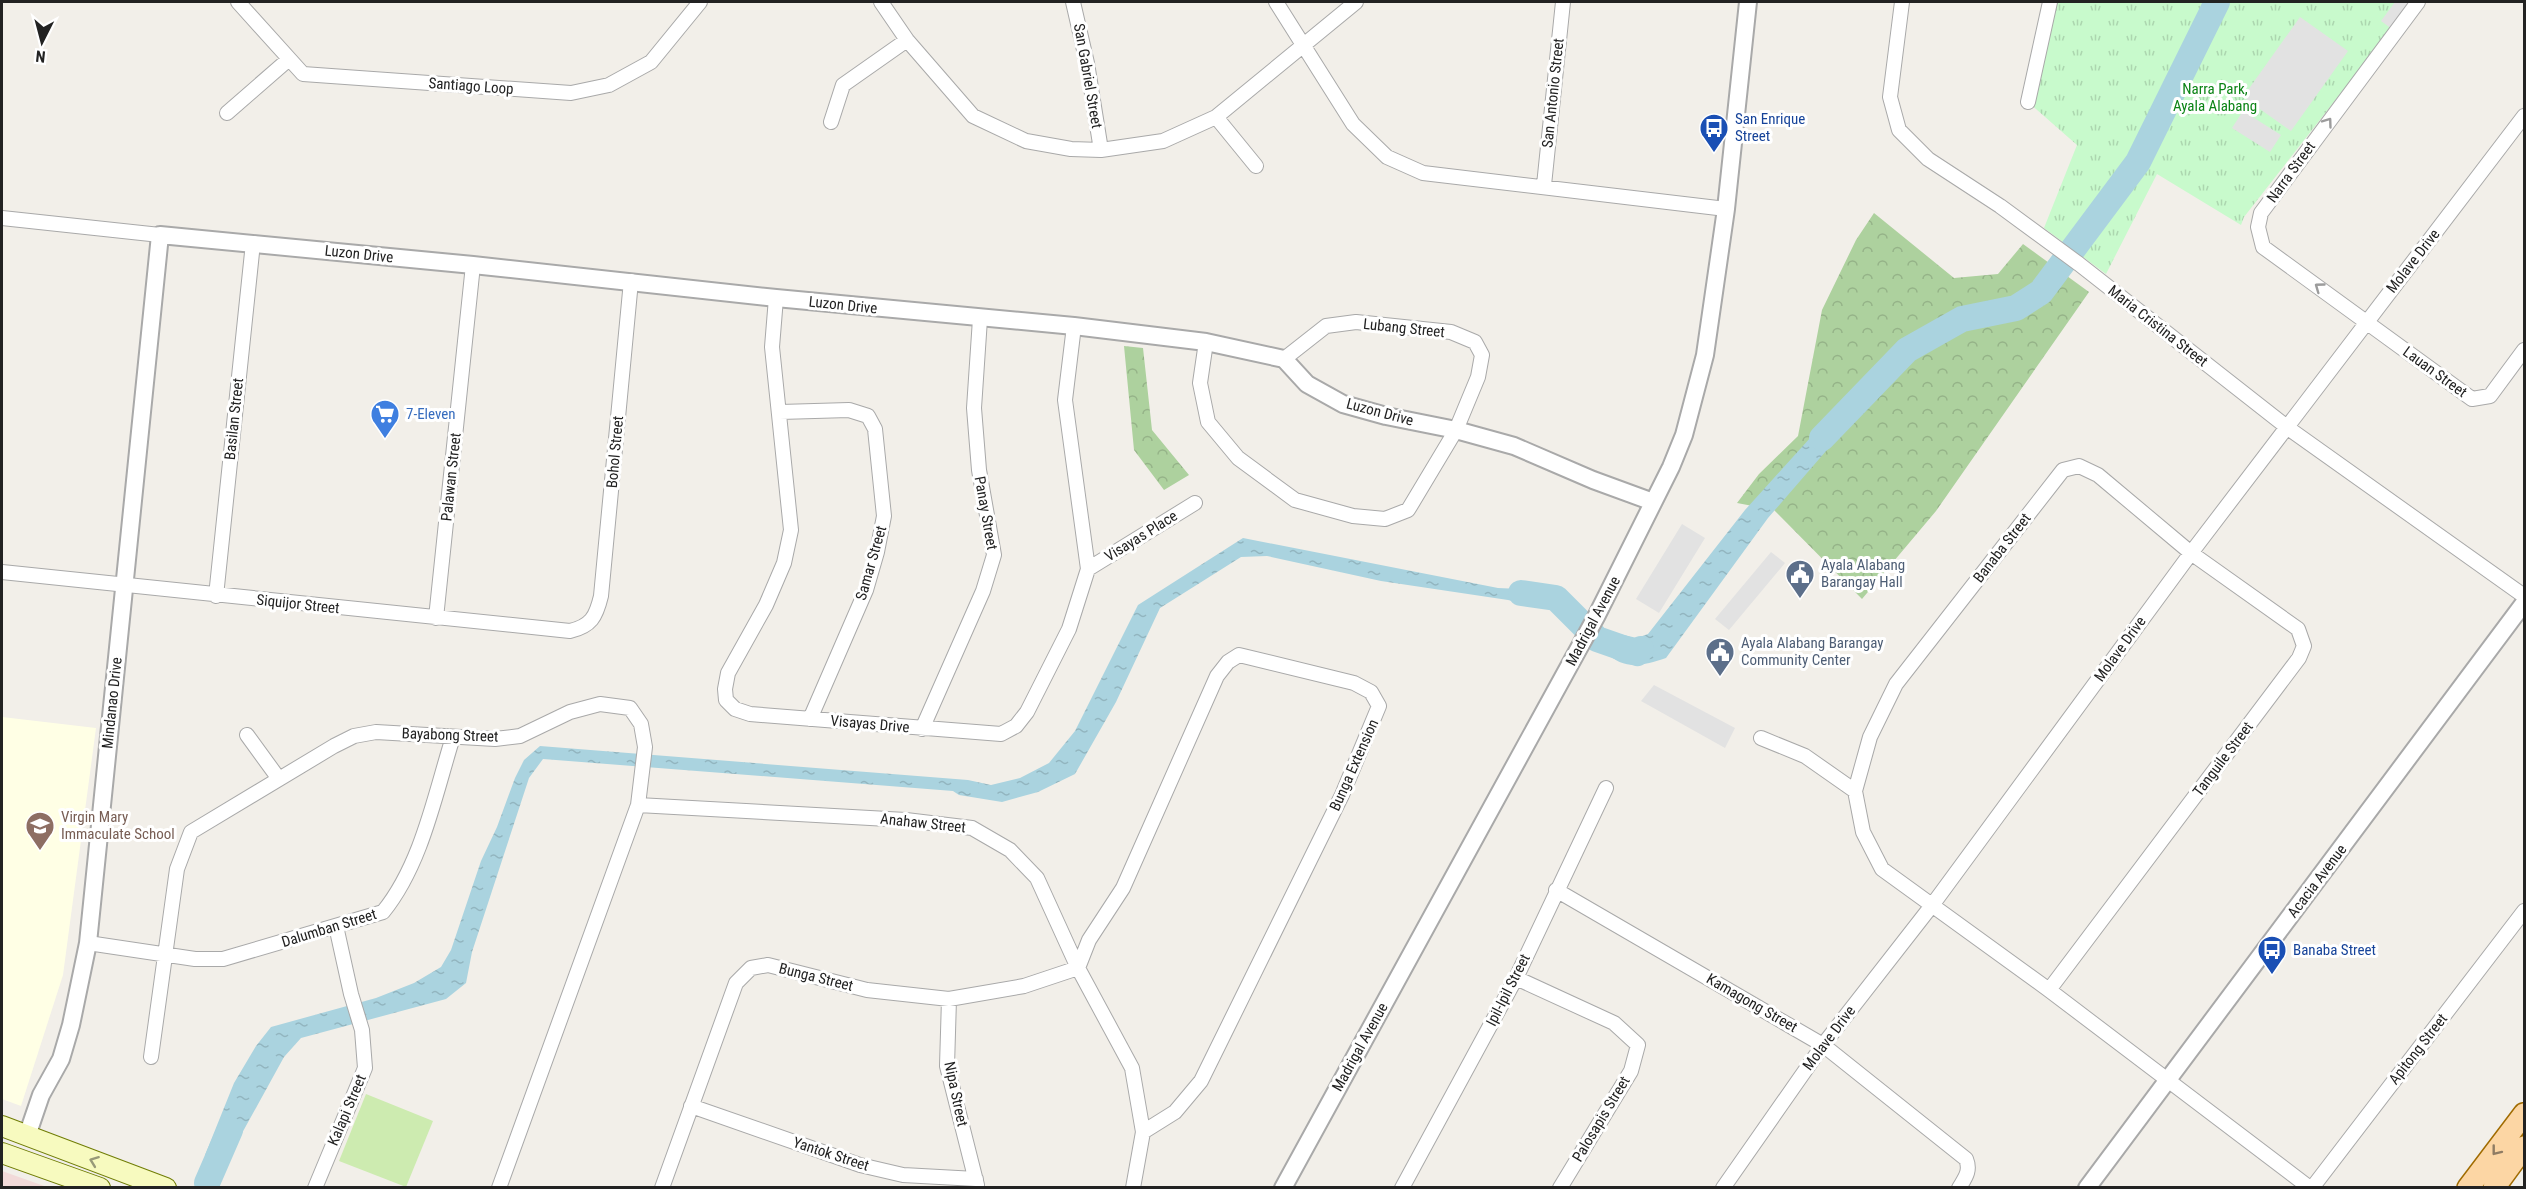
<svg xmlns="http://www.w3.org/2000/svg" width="2526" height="1189" font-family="'Roboto Condensed',sans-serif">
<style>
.commercial{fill:#f2dad9}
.education{fill:#ffffe5}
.grass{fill:#cdebb0}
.forest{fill:url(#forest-crowns)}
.park{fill:url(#park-tufts)}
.parking{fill:#e2e2e2}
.water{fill:url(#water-ripples)}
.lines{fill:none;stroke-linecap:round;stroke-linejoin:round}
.river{stroke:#aad3df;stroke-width:26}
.minor-casing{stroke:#a9a9a9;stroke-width:16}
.tertiary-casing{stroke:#a9a9a9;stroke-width:20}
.secondary-casing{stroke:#707d05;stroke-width:22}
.primary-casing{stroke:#a06b00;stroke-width:24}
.minor{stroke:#fff;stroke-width:14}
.tertiary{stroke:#fff;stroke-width:16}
.secondary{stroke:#f7fabf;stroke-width:20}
.primary{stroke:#fcd6a4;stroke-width:21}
.oneway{stroke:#9c9c9c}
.oneway2{stroke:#8f7c63}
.oneway3{stroke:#979978}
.labels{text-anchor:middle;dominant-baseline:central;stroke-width:6;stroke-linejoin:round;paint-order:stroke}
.street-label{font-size:15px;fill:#222;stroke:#fff}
.park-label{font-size:15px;fill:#0c8416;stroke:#fff}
.transit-label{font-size:15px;fill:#164399;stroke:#fff;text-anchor:start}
.shop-label{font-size:15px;fill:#366cbe;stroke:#fff;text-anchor:start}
.service-label{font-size:15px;fill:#4e5e75;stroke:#fff;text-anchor:start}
.education-label{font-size:15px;fill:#785e54;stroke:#fff;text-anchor:start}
</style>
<defs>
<pattern id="forest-crowns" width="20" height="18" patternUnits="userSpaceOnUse" patternTransform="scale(1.5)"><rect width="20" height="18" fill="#add19e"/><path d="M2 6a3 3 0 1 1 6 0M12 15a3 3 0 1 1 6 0" fill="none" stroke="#95b388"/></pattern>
<pattern id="park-tufts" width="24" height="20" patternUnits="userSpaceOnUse" patternTransform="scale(1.5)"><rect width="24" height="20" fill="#c8facc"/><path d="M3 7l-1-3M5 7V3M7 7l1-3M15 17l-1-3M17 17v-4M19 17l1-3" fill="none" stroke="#acd6af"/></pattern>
<pattern id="water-ripples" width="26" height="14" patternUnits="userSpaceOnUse" patternTransform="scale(1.5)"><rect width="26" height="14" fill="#aad3df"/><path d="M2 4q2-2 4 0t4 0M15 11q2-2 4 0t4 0" fill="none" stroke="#92b5bf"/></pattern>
</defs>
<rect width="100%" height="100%" fill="#f2efe9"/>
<path class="commercial" d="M2 1171 47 1187H2Z"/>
<path class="education" d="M2 717 96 728 63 975 21 1106 2 1099Z"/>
<path class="grass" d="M366 1094 433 1121 406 1187 339 1161Z"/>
<path class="forest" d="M1874 213 1954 278 1998 274 2023 244 2089 292 1936 511 1862 599 1774 510 1737 503 1759 474 1798 436 1822 310 1856 240Z
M1124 346 1143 348 1152 430 1189 475 1164 490 1134 450Z"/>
<path class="park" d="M2051 2H2412L2244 217 2241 225 2157 174 2106 274 2044 228 2077 145 2028 102Z"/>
<path class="parking" d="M2395 2H2418L2396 32 2381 21Z
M2300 17 2348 51 2291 131 2243 97Z
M2243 111 2281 135 2270 152 2232 128Z
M1682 524 1705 538 1659 613 1636 599Z
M1771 552 1785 563 1729 630 1715 619Z
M1654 685 1735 728 1725 748 1641 701Z"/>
<path class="water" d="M1839 406 1852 421 1768 518 1666 658C1641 666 1625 671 1604 651L1615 633 1637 638 1648 634 1745 510Z
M1243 538 1498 588 1543 590 1585 618 1574 627 1556 611 1508 600 1381 581 1267 556 1241 557 1160 608 1116 702 1075 774 1038 792 1002 802 959 795 953 791 543 759 529 778 472 952 466 983 446 999 301 1038 284 1057 225 1164 205 1155 234 1083 256 1046 271 1027 376 998 414 983 441 967 451 950 481 861 497 827 515 778 524 760 540 746 968 780 991 785 1020 778 1049 763 1075 731 1138 605Z"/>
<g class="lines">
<path class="river" d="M1822 438 1907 350 1962 319 2016 308 2041 292 2138 162 2217 2
M1521 593 1556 598 1597 639 1637 653 1641 649
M207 1183 230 1130"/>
<g class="minor-casing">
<path id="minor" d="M238 2 303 74 571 93 609 85 651 62 700 2
M881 2 907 40 973 116 1026 141 1071 149 1101 150 1163 141 1216 117 1356 2
M1073 2 1087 63 1101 150
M1276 2 1353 124 1387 157 1423 173 1726 209
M1902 2 1890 97 1899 130 1928 159 2000 206 2079 264 2288 428 2524 596
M2418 2 2261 213 2258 227 2263 247 2472 399 2490 396 2524 350
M2028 102 2050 2
M227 113 289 59
M1216 117 1256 166
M831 122 843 85 907 40
M1544 185 1563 2
M2 218 160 235
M776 298 772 347 791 530 784 563 766 605 728 673 725 689 726 700 735 709 750 714 1001 734 1016 726 1027 712 1069 629 1088 569 1065 400 1074 326
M1206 342 1200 383 1208 422 1238 458 1295 500 1353 516 1385 519 1408 510 1456 430 1478 377 1482 355 1475 342 1451 332 1356 322 1326 326 1284 359
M780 412 849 410 868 416 875 429 884 516 877 552 866 590 810 719
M1088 569 1195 503
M2 572 570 631C591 626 596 617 601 596L631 281
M216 596 253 243
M436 618 473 265
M922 729 983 591 994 555 979 470 974 408 980 319
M247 735 279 779
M1761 738 1805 756 1855 791
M638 805 906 820 972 828 1010 850 1037 878 1078 968 1132 1068 1143 1132 1133 1188
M1556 890 1823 1045 1966 1159C1971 1171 1965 1178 1959 1188
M88 943 195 959H223L383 912C422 864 435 794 453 737
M1516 978 1614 1023 1638 1045 1631 1071 1560 1188
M2049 990 2299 658 2304 646 2298 629 2191 553 2098 475 2079 466 2063 470 1896 684 1870 737 1855 791 1863 832 1882 869 2049 990 2310 1188
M949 999 947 1066 977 1185
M151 1057 177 869 191 832 334 746 354 736 376 732 495 739 520 736 570 712 600 704 630 708 641 724 645 747 638 805 499 1188
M691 1106 860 1165 903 1175 976 1179
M315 1188 365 1068 362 1030 351 994 336 926
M662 1188 736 983 751 968 768 965 867 990 949 999 1024 986 1078 968 1089 940 1123 888 1217 676 1228 662 1239 655 1354 683 1371 692 1379 706 1342 795 1201 1081 1175 1112 1143 1132
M1402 1188 1516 978 1606 788
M1723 1188 1823 1045 1933 904 2191 553 2524 116
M2312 1188 2524 911"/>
</g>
<g class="tertiary-casing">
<path id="tertiary" d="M27 1136 41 1095 61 1059 71 1025 88 943 160 235 473 265 776 298 1074 326 1206 342 1284 359 1307 384 1343 404 1386 416 1456 430 1514 446 1593 480 1653 502
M1283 1188 1596 617 1671 467 1684 435 1705 355 1726 209 1748 2
M2087 1188 2524 603"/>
</g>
<g class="secondary-casing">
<path id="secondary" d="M2 1126 166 1188
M2 1153 100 1188"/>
</g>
<g class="primary-casing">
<path id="primary" d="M2468 1188 2524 1114
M2494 1188 2524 1147"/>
</g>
<use href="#minor" class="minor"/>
<use href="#tertiary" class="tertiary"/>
<use href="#secondary" class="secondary"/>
<use href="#primary" class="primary"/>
</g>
<defs><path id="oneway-chevron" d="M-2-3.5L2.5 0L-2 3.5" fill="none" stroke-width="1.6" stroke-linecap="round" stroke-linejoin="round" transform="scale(1.5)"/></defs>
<g class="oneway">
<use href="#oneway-chevron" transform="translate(2328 122) rotate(-54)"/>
<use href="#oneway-chevron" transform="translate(2319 287) rotate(-144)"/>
</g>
<use class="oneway2" href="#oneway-chevron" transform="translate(2496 1151) rotate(128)"/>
<use class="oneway3" href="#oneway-chevron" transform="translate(94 1161) rotate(-159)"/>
<defs>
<g id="bus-pin" transform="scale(1.5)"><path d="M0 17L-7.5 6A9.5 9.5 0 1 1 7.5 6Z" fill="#1a4fb4" stroke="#fff"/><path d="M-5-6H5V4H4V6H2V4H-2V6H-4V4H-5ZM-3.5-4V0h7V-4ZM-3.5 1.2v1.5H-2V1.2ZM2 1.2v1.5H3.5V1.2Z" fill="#fff"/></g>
<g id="supermarket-pin" transform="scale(1.5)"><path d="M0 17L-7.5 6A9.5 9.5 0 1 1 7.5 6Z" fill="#3f7fe0" stroke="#fff"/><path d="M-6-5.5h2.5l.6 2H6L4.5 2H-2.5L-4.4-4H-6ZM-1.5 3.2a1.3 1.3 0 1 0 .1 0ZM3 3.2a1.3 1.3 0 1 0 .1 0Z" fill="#fff"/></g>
<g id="civic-pin" transform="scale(1.5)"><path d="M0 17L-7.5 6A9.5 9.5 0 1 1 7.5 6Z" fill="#5c6f8a" stroke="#fff"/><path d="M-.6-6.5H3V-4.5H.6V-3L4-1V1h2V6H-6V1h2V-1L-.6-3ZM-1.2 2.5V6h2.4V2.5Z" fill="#fff"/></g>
<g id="school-pin" transform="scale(1.5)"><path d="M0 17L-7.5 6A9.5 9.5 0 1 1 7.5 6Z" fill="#8d6e63" stroke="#fff"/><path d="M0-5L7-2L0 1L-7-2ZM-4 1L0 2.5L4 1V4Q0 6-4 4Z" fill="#fff"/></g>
</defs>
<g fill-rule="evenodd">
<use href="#bus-pin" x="1714" y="128"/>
<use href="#supermarket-pin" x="385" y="414"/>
<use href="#civic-pin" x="1800" y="574"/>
<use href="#civic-pin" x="1720" y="652"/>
<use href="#school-pin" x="40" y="826"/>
<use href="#bus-pin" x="2272" y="950"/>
</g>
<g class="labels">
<g class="street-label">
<text transform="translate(1088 76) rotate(80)">San Gabriel Street</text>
<text transform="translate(471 86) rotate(4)">Santiago Loop</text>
<text transform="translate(1553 93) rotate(-84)">San Antonio Street</text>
<text transform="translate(2291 172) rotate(-54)">Narra Street</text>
<text transform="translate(359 254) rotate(6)">Luzon Drive</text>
<text transform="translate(2413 261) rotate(-52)">Molave Drive</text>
<text transform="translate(843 305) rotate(6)">Luzon Drive</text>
<text transform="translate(2158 326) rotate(38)">Maria Cristina Street</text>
<text transform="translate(1404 328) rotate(6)">Lubang Street</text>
<text transform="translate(2435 372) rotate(36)">Lauan Street</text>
<text transform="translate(1380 412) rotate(15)">Luzon Drive</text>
<text transform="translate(234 419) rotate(-84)">Basilan Street</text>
<text transform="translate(615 452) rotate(-85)">Bohol Street</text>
<text transform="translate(451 477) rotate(-84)">Palawan Street</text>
<text transform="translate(986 513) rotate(80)">Panay Street</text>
<text transform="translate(1141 536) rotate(-32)">Visayas Place</text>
<text transform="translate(2002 548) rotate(-52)">Banaba Street</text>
<text transform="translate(871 563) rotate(-74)">Samar Street</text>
<text transform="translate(298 604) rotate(6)">Siquijor Street</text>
<text transform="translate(1593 621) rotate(-62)">Madrigal Avenue</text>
<text transform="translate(2120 649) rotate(-54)">Molave Drive</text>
<text transform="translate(112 703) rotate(-84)">Mindanao Drive</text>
<text transform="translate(870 724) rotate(5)">Visayas Drive</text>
<text transform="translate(450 735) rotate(2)">Bayabong Street</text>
<text transform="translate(2223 759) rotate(-53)">Tanguile Street</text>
<text transform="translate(1354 765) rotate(-66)">Bunga Extension</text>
<text transform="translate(923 823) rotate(6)">Anahaw Street</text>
<text transform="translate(2317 881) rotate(-53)">Acacia Avenue</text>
<text transform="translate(329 928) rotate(-17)">Dalumban Street</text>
<text transform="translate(816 977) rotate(14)">Bunga Street</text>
<text transform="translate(1508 990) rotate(-63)">Ipil-Ipil Street</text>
<text transform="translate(1752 1003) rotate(30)">Kamagong Street</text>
<text transform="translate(1829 1038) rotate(-53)">Molave Drive</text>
<text transform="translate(1360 1047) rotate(-61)">Madrigal Avenue</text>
<text transform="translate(2418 1049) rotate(-52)">Apitong Street</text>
<text transform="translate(956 1094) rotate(78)">Nipa Street</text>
<text transform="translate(347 1110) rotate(-67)">Kalapi Street</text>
<text transform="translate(1601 1119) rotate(-59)">Palosapis Street</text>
<text transform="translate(831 1154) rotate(18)">Yantok Street</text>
</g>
<g class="park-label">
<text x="2215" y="89">Narra Park,<tspan x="2215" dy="17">Ayala Alabang</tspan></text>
</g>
<g class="transit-label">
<text x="1735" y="119">San Enrique<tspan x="1735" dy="17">Street</tspan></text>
<text x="2293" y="950">Banaba Street</text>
</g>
<g class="shop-label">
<text x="406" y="414">7-Eleven</text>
</g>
<g class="service-label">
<text x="1821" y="565">Ayala Alabang<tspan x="1821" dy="17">Barangay Hall</tspan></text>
<text x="1741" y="643">Ayala Alabang Barangay<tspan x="1741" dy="17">Community Center</tspan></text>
</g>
<g class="education-label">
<text x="61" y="817">Virgin Mary<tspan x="61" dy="17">Immaculate School</tspan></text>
</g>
</g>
<rect width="2526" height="1189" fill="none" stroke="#222222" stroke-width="6"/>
<g transform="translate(42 42) rotate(186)" stroke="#ffffff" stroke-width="4.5" paint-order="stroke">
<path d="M0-4.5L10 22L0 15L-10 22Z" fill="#222222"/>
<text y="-9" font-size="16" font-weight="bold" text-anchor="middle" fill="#222222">N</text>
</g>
</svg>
